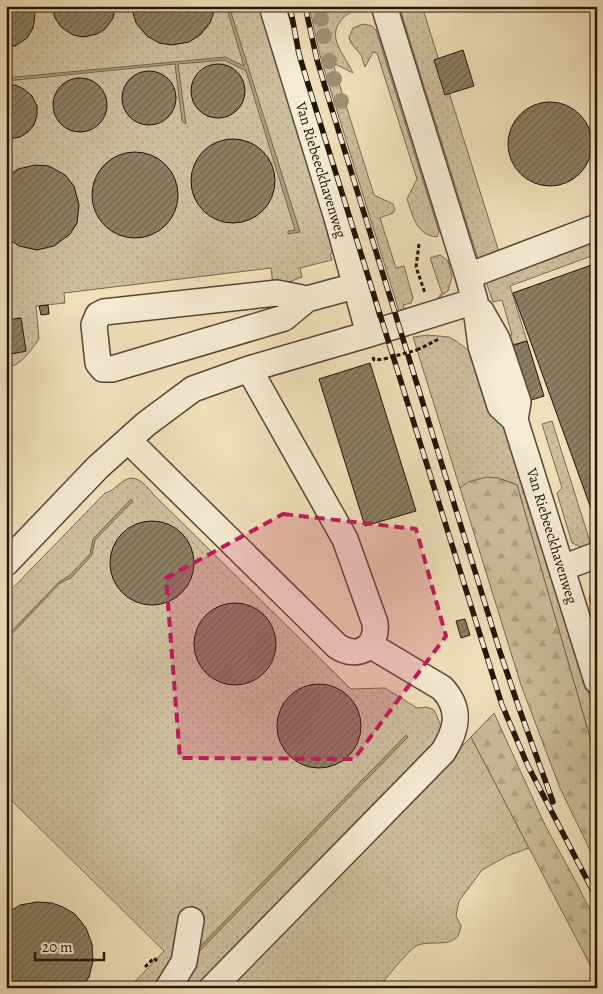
<svg xmlns="http://www.w3.org/2000/svg" width="603" height="994" font-family="Alegreya,serif">
<style>
.grass{fill:url(#grass-dots);stroke:#786950}
.forest{fill:url(#forest-firs);stroke:#786950}
.water{fill:#aa9b7c;stroke:#74654c}
.building{fill:url(#building-hatch);stroke:#221403}
.lines{fill:none;stroke-linecap:round;stroke-linejoin:round}
.minor-casing{stroke:#564731;stroke-width:28}
.path{stroke:#221403;stroke-width:3;stroke-dasharray:4 2.5;stroke-linecap:butt}
.minor{stroke:#f5ecd3;stroke-width:25}
.rail-casing{stroke:#221403;stroke-width:5.5}
.rail{stroke:#f5ecd3;stroke-width:4;stroke-dasharray:11;stroke-linecap:butt}
.path-bridge{stroke:#221403;stroke-width:3;stroke-dasharray:4 2.5;stroke-linecap:butt}
.tree{fill:#a09174}
.marked{fill:#c2185b;fill-opacity:0.2;stroke:#c2185b;stroke-width:4;stroke-dasharray:10 6;stroke-linejoin:round}
.labels{text-anchor:middle;dominant-baseline:central;stroke-width:4;stroke-linejoin:round;paint-order:stroke}
.street-label{font-size:15px;fill:#221403;stroke:#f5ecd3}
</style>
<defs>
<pattern id="grass-dots" width="8" height="8" patternUnits="userSpaceOnUse" patternTransform="scale(1.25)"><rect width="8" height="8" fill="#cdbe9c"/><path d="M2 2h.1M6 6h.1" fill="none" stroke="#b0a285" stroke-width="1.8" stroke-linecap="round"/></pattern>
<pattern id="forest-firs" width="22" height="20" patternUnits="userSpaceOnUse" patternTransform="scale(1.25)"><rect width="22" height="20" fill="#cdbe9c"/><path d="M5 1l3.5 6h-7zM16 11l3.5 6h-7z" fill="#b0a285"/></pattern>
<pattern id="building-hatch" width="6" height="6" patternUnits="userSpaceOnUse" patternTransform="scale(1.25)"><rect width="6" height="6" fill="#8d7f63"/><path d="M-1 1l2-2M0 6l6-6M5 7l2-2" fill="none" stroke="#73674f"/></pattern>
</defs>
<rect width="100%" height="100%" fill="#f0e1bb"/>
<filter id="stains"><feTurbulence type="fractalNoise" baseFrequency=".004" numOctaves="4"/><feColorMatrix values="0 0 0 0 .2 0 0 0 0 .09 0 0 0 0 .02 0 0 0 .5 -.17"/></filter>
<radialGradient id="worn" r=".72"><stop offset=".6" stop-color="#630" stop-opacity="0"/><stop offset="1" stop-color="#630" stop-opacity=".3"/></radialGradient>
<path class="grass" d="M6 6H263L333 236V253L330 254 332 260 300 268 302 277 289 282 273 284 271 268 64 293 65 303 36 306 39 339C31 350 21 366 6 368Z
M309 6H361C357 11 350 12 345 16 323 36 345 54 353 73L337 65H335L334 67 374 195 393 204 395 210 393 213 380 218 396 268 404 266 413 298 411 303 403 305 404 309 399 311 321 59Z
M399 6H422L499 252 597 214V219L483 260 478 259Z
M363 24 372 26 376 30 439 232 437 237C416 235 413 216 407 199L417 179 377 53 373 52 365 67 361 55 351 43 349 37 353 28Z
M597 235V254L510 286 527 341 511 345 509 337 512 335 502 300 493 302 485 279Z
M440 255 448 261 452 277 448 291 437 299 442 293 430 258Z
M428 335 449 337 456 341 468 350 475 359 502 422 597 720V762L517 485C497 476 478 475 460 488L413 337Z
M552 421 591 545 583 548 572 543 557 493 562 488 542 424Z
M131 478C143 479 148 489 157 498L351 689 385 688 417 708 427 707 434 710C439 720 442 727 441 738L202 988H129L164 951 6 795V595L105 493C115 491 120 480 131 478Z
M597 578V622L589 598Z
M471 737 529 848 507 856 482 870 459 901 456 916 461 926C458 952 432 938 416 946 409 950 384 980 379 988H227Z"/>
<path class="forest" d="M487 477 498 478 517 485 597 762V868L588 846 560 788 521 685 460 488 468 482Z
M494 713 545 825 576 882 597 924V978L471 737Z"/>
<path class="water" d="M226 6H229L300 232 288 234V231L295 230 246 71 224 60 178 64 186 124 182 121 175 64 6 81V78L225 57 244 66Z
M131 499 133 501 95 540 92 555 71 578 60 583 6 640V637L59 582 70 575 90 554 93 539Z
M406 735 408 737 189 962 187 960Z"/>
<path class="building" d="M6 6H34L35 15 33 28 27 38 15 46 6 48Z
M116 6 113 18 105 29 97 34 83 37 73 35 61 27 55 18 52 7Z
M131 6H216L210 23 200 35 189 42 172 45 159 43 147 36 136 23Z
M463 50 474 86 445 95 434 60Z
M191 91a27 27 0 1 1 54 0a27 27 0 1 1-54 0Z
M122 98a27 27 0 1 1 54 0a27 27 0 1 1-54 0Z
M53 105a27 27 0 1 1 54 0a27 27 0 1 1-54 0Z
M15 85 24 89 32 96 37 106V115L34 125 28 132 20 137 9 139H6V86Z
M508 144a42 42 0 1 1 84 0a42 42 0 1 1-84 0Z
M191 181a42 42 0 1 1 84 0a42 42 0 1 1-84 0Z
M92 195a43 43 0 1 1 86 0a43 43 0 1 1-86 0Z
M35 165 49 166 65 175 74 186 79 205 77 223 70 234 54 246 37 250 19 246 6 237V178L18 169Z
M597 263V525L513 293Z
M48 305 49 314 41 315 39 306Z
M21 318 26 351 12 354 7 320Z
M527 341 544 396 528 401 511 346Z
M370 363 416 511 365 526 319 379Z
M110 563a42 42 0 1 1 84 0a42 42 0 1 1-84 0Z
M194 644a41 41 0 1 1 82 0a41 41 0 1 1-82 0Z
M465 619 470 635 461 638 456 621Z
M277 726a42 42 0 1 1 84 0a42 42 0 1 1-84 0Z
M37 902 52 903 63 907 75 914 86 928 92 944 93 961 89 977 82 988H6V914L20 905Z"/>
<g class="lines">
<g class="minor-casing">
<path id="minor" d="M272 6 337 218 369 334
M384 6 468 276 475 301 481 346 500 406 515 420
M468 276 597 227
M307 299 277 293 104 312 98 315 94 325 98 363 103 369H112L284 318 307 299 355 286
M481 311 497 339 518 402 515 420 597 681
M128 440 337 646C358 660 378 647 375 623L345 539 249 369
M6 563 98 467 146 424 193 389 249 369 369 334 475 301
M562 568 597 555
M168 988 184 962 191 920
M212 988 443 752C457 730 462 709 442 688L370 645"/>
</g>
<path class="path" d="M419 244 416 267 425 293
M417 350 439 339
M373 357 374 360 384 359
M145 967 154 958 157 961"/>
<use href="#minor" class="minor"/>
<g class="rail-casing">
<path id="rail" d="M290 6 299 54 308 84 502 705 528 766 597 899
M305 6 317 60 329 100 500 652 519 708 553 802"/>
</g>
<use href="#rail" class="rail"/>
<path class="path-bridge" d="M384 359 417 350"/>
</g>
<g class="tree">
<circle cx="321" cy="19" r="8"/>
<circle cx="324" cy="36" r="8"/>
<circle cx="329" cy="61" r="8"/>
<circle cx="334" cy="79" r="8"/>
<circle cx="341" cy="101" r="8"/>
</g>
<path class="marked" d="M283 514 416 529 446 636 354 759 180 758 166 578Z"/>
<g class="labels">
<g class="street-label">
<text transform="translate(321 170) rotate(73)">Van Riebeeckhavenweg</text>
<text transform="translate(552 536) rotate(73)">Van Riebeeckhavenweg</text>
</g>
</g>
<rect width="603" height="994" fill="none" stroke="#f0e1bb" stroke-width="25"/>
<rect x="8" y="8" width="588" height="979" fill="none" stroke="#221403" stroke-width="2.5"/>
<rect x="12" y="12" width="578" height="969" fill="none" stroke="#221403"/>
<path d="M35 952v8h69v-8" fill="none" stroke="#221403" stroke-width="2.5"/>
<text x="42" y="952" font-size="15" fill="#221403" stroke="#f5ecd3" stroke-width="4" paint-order="stroke">20 m</text>
<rect width="100%" height="100%" filter="url(#stains)"/>
<rect width="100%" height="100%" fill="url(#worn)"/>
</svg>
